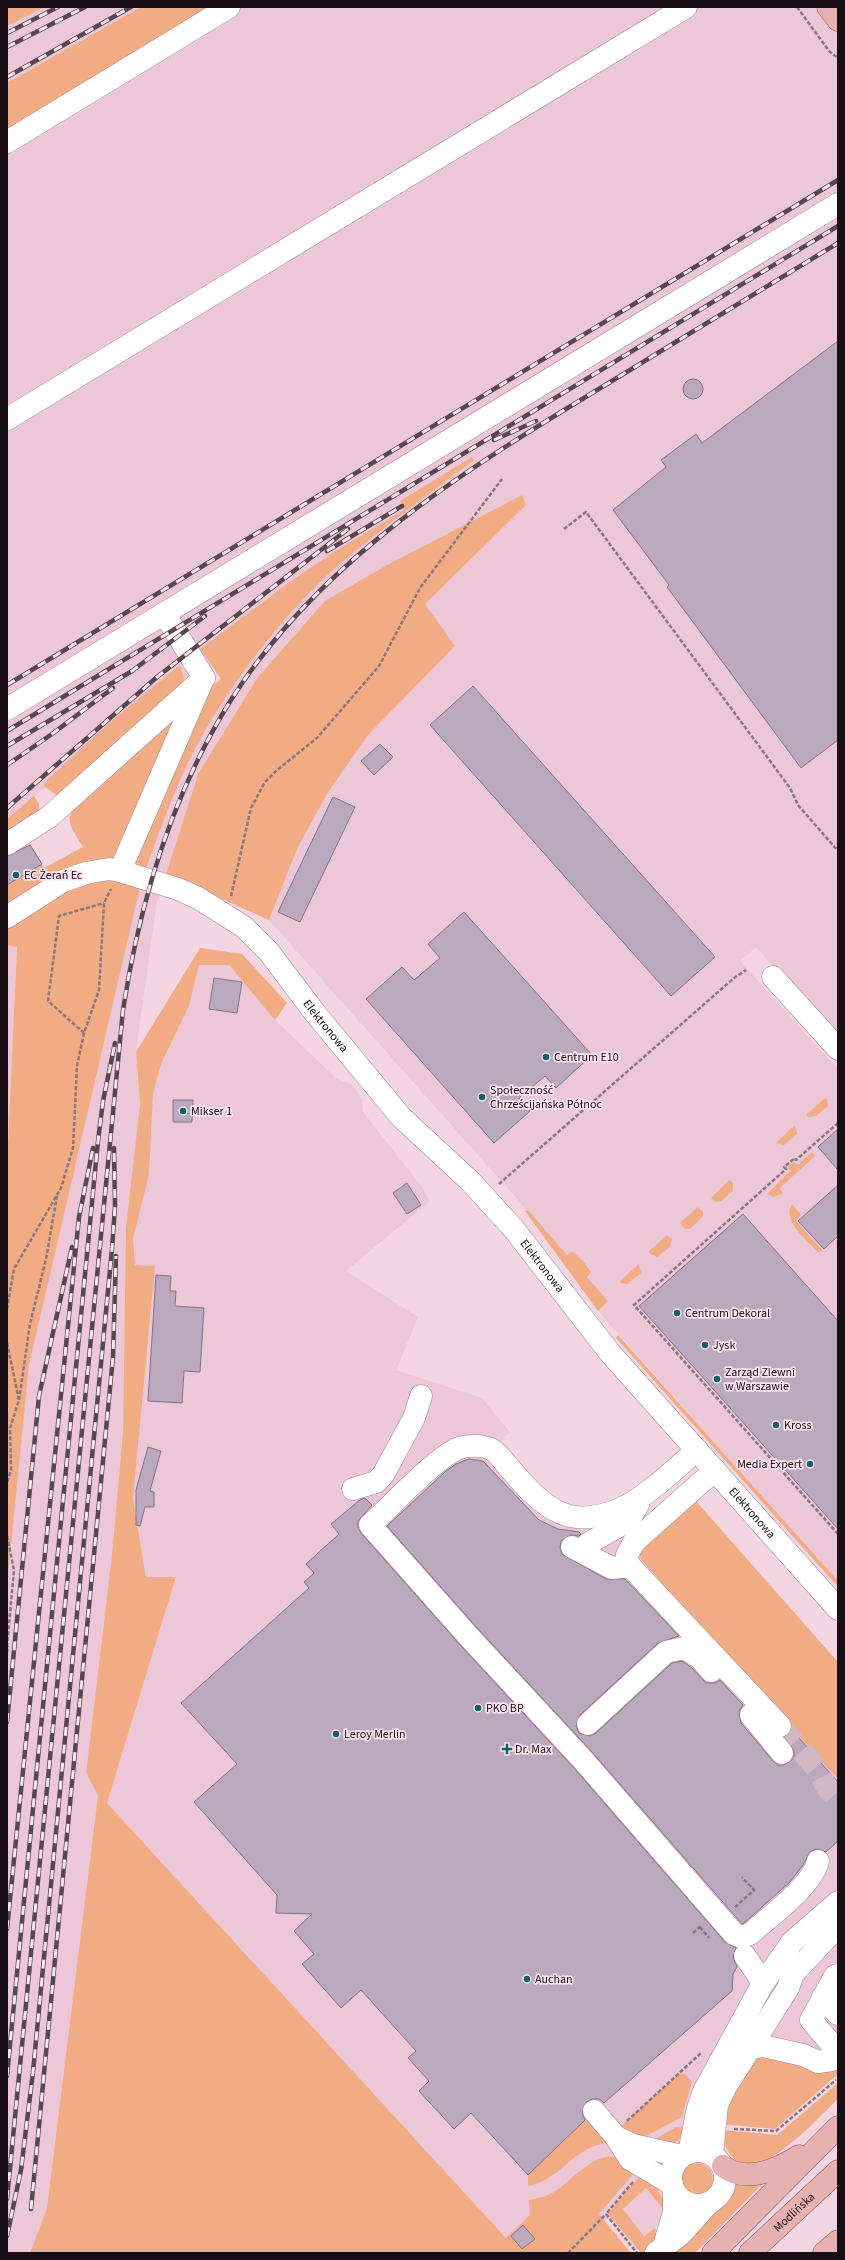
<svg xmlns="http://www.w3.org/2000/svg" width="845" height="2260" font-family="'Source Sans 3',sans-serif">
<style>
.built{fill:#ecc7d7}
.green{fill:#f1ac84}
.building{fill:#baa8bd;stroke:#837286}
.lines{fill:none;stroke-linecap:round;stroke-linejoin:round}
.minor-tunnel{stroke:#d2b8c3;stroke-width:22;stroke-dasharray:22 11;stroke-linecap:butt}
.minor-casing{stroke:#a18691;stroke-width:23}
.major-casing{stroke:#925758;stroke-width:23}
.path{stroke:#89757e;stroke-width:2.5;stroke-dasharray:4 2;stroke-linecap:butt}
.minor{stroke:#fff;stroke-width:22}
.major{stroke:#e5b2b1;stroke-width:22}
.rail-casing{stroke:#57474e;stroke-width:4.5}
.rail{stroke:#fde5ef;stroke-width:3;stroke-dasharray:9;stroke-linecap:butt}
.poi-dot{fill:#116266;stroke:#fde5ef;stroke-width:1.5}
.labels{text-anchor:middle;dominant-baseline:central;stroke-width:3.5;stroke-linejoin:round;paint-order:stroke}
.poi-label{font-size:12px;fill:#180e13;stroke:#fde5ef;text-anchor:start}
.street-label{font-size:12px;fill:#180e13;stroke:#fde5ef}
</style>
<rect width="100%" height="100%" fill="#f3d6e2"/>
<path class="built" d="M7 7H838V1039L756 947 740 961 838 1069V1581L598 1311 608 1301 587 1277 572 1251 567 1255 269 920 297 849 327 794 368 735 455 646 425 604 526 505 522 495 387 565 326 601 198 774 156 907 136 1052 140 1104 126 1227 123 1432 112 1555 86 1773 98 1794 47 2208 30 2253H7V1573L29 1365 135 893 181 763 239 670 210 666 134 714 7 819Z
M7 945 17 947 7 1165Z
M199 965H229L275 1020 337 1079 352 1084 362 1099 363 1112 422 1187 430 1201 346 1271 418 1317 396 1370 482 1398 510 1432 499 1442 551 1497 565 1504 597 1508 728 1660 838 1779V2071L723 2123 566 2253H520L107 1803 176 1578 146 1577 133 1499 155 1266 134 1265 133 1239 149 1175 153 1094 161 1064 189 1006Z
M646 2188 663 2209 662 2222 644 2236 623 2209Z"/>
<path class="green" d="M7 7H44L7 26Z
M141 7H217L7 135V83Z
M472 457 474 460C429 494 383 527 340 564 283 613 218 698 186 767 170 801 158 836 145 871L132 866 7 905V885L42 864 44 868 83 847C67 820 63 821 84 794L221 679 200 649 291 581 334 552 404 510 400 501Z
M522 495 526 505 425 604 455 646 368 735 327 794 297 849 269 920 166 874 198 774 258 677 325 601 387 565Z
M180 665 184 678 183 688 58 796 45 787 44 783 109 723Z
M34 796 39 804V814L7 838V819Z
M110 878 140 887 29 1365 7 1584V1165L17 947 7 945V929L11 923 69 887Z
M200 948 242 954 287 1003 275 1020 229 965H199L189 1006 161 1064 153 1094 149 1175 133 1239 135 1265 155 1266 133 1499 146 1577H176L107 1803 506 2238 530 2215 529 2200C537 2198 545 2197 552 2193 570 2183 601 2143 624 2161 627 2164 630 2169 634 2173L599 2214 631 2253H30L47 2208 98 1795 86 1773 112 1555 123 1432 126 1227 140 1104 136 1052Z
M825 1098 827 1099 828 1106 816 1116 808 1117 807 1114Z
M795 1125 797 1134 784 1145 776 1143Z
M812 1152 815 1156 780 1188 783 1193 774 1197 767 1194 790 1171 788 1167 793 1162 798 1165Z
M729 1180 733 1183V1191L721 1201 716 1202 711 1198Z
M792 1204 801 1215 796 1221 822 1250 819 1253C809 1242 781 1221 792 1204Z
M698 1207 703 1212V1216L690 1229H685L680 1223Z
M528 1210 567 1255 572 1251 583 1261 591 1272 587 1277 608 1301 598 1311 525 1211Z
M667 1235 672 1239 670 1247 657 1257 649 1253V1251Z
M639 1264 641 1273 627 1284 620 1283V1281Z
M618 1335 838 1581V1587L616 1338Z
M695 1500 838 1662V1779L728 1660 640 1558V1554L645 1545Z
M763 2055 838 2065V2074L775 2129 720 2124 752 2059Z
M680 2073 685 2074 692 2082 682 2117 646 2136 645 2141 619 2128Z
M838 2083V2099C811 2124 737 2212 721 2130L777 2135Z
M589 2117 607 2143C575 2146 559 2181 528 2186V2175Z
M676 2127 687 2128C680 2145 671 2144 655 2144L657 2138Z
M681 2179a16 16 0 1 1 32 0a16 16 0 1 1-32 0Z
M639 2177 654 2182 665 2203 662 2222 663 2209 646 2188 623 2209 644 2236 655 2228C660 2239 650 2246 643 2253H641L608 2214Z
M736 2182H764L695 2253H671L708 2215 727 2202Z"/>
<path class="building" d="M838 341V740L801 768 667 587 669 585 613 510 666 467 661 460 696 434 702 443Z
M683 389a10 10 0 1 1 20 0a10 10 0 1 1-20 0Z
M473 686 715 957 671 996 430 725Z
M380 744 393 757 374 775 361 761Z
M333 797 355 807 300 922 278 912Z
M30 845 42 864 7 885V856Z
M464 912 592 1055 556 1088 545 1076 519 1098 530 1111 494 1143 366 999 402 967 414 980 440 958 428 944Z
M214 978 242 982 237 1013 209 1009Z
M173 1100H193L192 1122H173Z
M838 1129V1170L818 1147Z
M407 1183 421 1205 407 1214 393 1193Z
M838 1185V1236L824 1249 798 1221Z
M743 1214 838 1321V1529L639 1306Z
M156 1275 171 1276 170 1291H176L175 1306 204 1308 200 1372 184 1371 182 1403 148 1401Z
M148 1447 161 1451 150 1491 154 1492V1507H145L140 1526 136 1525V1490Z
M469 1459 483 1461 539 1520 558 1529 579 1532 581 1534 579 1536 571 1535 561 1541 560 1548 562 1554 606 1579H625L679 1636 658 1643 580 1715 576 1726 579 1733 590 1736 596 1733 672 1663 682 1661 692 1668 706 1683H714L720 1680 743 1705 739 1711 741 1723 773 1761 778 1765H784L794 1758V1751L785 1737 792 1730 838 1782V1841L826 1852 816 1849 810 1852 803 1865 790 1882 744 1923 742 1924 592 1752 479 1630 387 1526 446 1471 456 1464Z
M365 1498 372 1505 358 1521V1527L361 1533 461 1646 574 1768 725 1942 736 1948 733 1957 737 1967 733 1974 732 1991 604 2103 599 2099H592L586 2102 582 2113 585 2120 528 2175 471 2113 454 2129 419 2091 429 2081 408 2058 416 2051 361 1990 341 2008 302 1964 314 1954 294 1931 312 1914 276 1913 277 1895 194 1802 237 1764 181 1703 309 1588 304 1582 314 1573 306 1564 339 1534 331 1524 360 1500Z
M523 2225 535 2239 522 2249 511 2236Z"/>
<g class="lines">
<path class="minor-tunnel" d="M780 1726 817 1769 828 1789 838 1800"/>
<g class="minor-casing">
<g id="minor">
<path d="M7 142 229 7"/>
<path d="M7 419 686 7"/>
<path d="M164 613 204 678"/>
<path d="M7 709 838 204"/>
<path d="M7 844 49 817 204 678"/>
<path d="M120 871 201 684"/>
<path id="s1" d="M7 917 63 881 86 873 109 869 120 871 178 889 198 898 244 927 269 952 315 1013 401 1117 470 1181 513 1228 610 1353 838 1609"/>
<path d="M773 977 838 1049"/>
<path d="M697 1450C676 1468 644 1499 620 1509 569 1531 544 1508 512 1471 506 1465 499 1453 491 1449 482 1445 469 1445 459 1448 436 1457 390 1507 370 1525L470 1638 583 1760 734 1934 741 1937 750 1934C769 1917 813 1885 818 1861"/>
<path d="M353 1489 376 1482 383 1475 414 1418 421 1396"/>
<path d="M589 1543 628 1521 638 1505"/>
<path d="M572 1547 612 1568 630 1566 780 1726"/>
<path d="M627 1555 634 1542 715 1470"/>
<path d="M751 1715 782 1753"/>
<path d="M588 1724 666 1652 684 1648 700 1658 711 1671"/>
<path d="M745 1956 759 1977 762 1985"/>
<path d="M838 1975 835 1976 811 2020 838 2052"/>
<path d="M823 1997 838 2014"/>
<path d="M749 2048 763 2046 803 2055 818 2062 832 2060 838 2055"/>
<path d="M594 2111 616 2137 630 2159 672 2184"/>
<path d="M616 2137 633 2145 682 2156"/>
<circle cx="698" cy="2178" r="27"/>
<path d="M689 2153 698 2108 704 2091 762 1985 792 1942 838 1902"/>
<path d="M712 2155 717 2105 725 2088 788 1988 793 1974 838 1926"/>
<path d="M664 2246 674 2212V2191"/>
<path d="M656 2253 681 2234 708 2204"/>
</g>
</g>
<g class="major-casing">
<g id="major">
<path d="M828 7 838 20"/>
<path d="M723 2166C746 2184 778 2169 799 2156"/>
<path d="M713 2253 838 2127"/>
<path id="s2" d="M750 2253 838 2171"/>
<path d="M824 2253 838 2241"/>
</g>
</g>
<path class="path" d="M797 7 829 51 838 58
M564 529 586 512 790 788 798 805 838 851
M231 896 251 808 265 782 277 770 317 738 379 666 420 588 502 479
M84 1033 48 1001 59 916 104 903
M838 1123 796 1160 795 1158 784 1167 786 1169 634 1305 838 1534
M499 1184 734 978 746 970
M7 1309 14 1269 61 1188 73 1148 77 1066 84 1033 99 990 104 903 111 889
M7 1343 19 1400 10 1428 11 1470 7 1483
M19 1400 30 1324 46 1259 57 1196
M7 1536 14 1570 7 1646
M7 1653 8 1646
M735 1907 754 1890 742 1877
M700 1927 709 1938
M693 1933 701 1926
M627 2121 701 2053
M734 2129 776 2131 836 2080
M633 2182 606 2214 637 2253
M568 2253 606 2214"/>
<use href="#minor" class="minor"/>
<use href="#major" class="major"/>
<g class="rail-casing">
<path id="rail" d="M7 33 58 7
M7 47 85 7
M7 77 131 7
M494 440 536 421
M327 551 402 506
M7 685 838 180
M7 731 838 226
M7 746 132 671 205 616
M7 765 52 734 113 688
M7 808 157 677 348 529
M7 1722 39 1396 72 1247
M7 1929 79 1217 93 1148
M7 2076 98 1141 103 1101 115 1043
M7 2199 123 1010C140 900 172 794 231 700 320 559 468 468 607 384 684 337 761 290 838 243
M31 2209 113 1357 116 1256
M7 2236 21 2170 33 2072 112 1249 115 1206 114 1148"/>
</g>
<use href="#rail" class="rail"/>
</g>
<g class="poi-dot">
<circle cx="16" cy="875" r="4"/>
<circle cx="546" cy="1057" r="4"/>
<circle cx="482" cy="1097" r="4"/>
<circle cx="183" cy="1111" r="4"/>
<circle cx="677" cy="1313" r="4"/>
<circle cx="705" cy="1345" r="4"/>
<circle cx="717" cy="1379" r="4"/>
<circle cx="776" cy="1425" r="4"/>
<circle cx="810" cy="1464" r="4"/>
<circle cx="478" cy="1708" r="4"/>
<circle cx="336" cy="1734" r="4"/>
<path d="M505 1743h4v4h4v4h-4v4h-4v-4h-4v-4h4z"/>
<circle cx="527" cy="1979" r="4"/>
</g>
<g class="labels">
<g class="poi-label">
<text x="24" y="875">EC Żerań Ec</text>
<text x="554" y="1057">Centrum E10</text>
<text x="490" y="1090">Społeczność<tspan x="490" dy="14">Chrześcijańska Północ</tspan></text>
<text x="191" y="1111">Mikser 1</text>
<text x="685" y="1313">Centrum Dekoral</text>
<text x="713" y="1345">Jysk</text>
<text x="725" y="1372">Zarząd Zlewni<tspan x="725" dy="14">w Warszawie</tspan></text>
<text x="784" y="1425">Kross</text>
<text x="802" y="1464" text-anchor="end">Media Expert</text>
<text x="486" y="1708">PKO BP</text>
<text x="344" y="1734">Leroy Merlin</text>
<text x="515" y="1749">Dr. Max</text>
<text x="535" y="1979">Auchan</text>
</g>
<g class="street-label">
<text stroke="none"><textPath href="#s1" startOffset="391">Elektronowa</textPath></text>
<text stroke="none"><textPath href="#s1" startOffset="715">Elektronowa</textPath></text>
<text stroke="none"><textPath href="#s1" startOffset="1039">Elektronowa</textPath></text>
<text stroke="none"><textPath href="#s2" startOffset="60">Modlińska</textPath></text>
</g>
</g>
<rect width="845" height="2260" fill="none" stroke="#180e13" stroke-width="16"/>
</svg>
